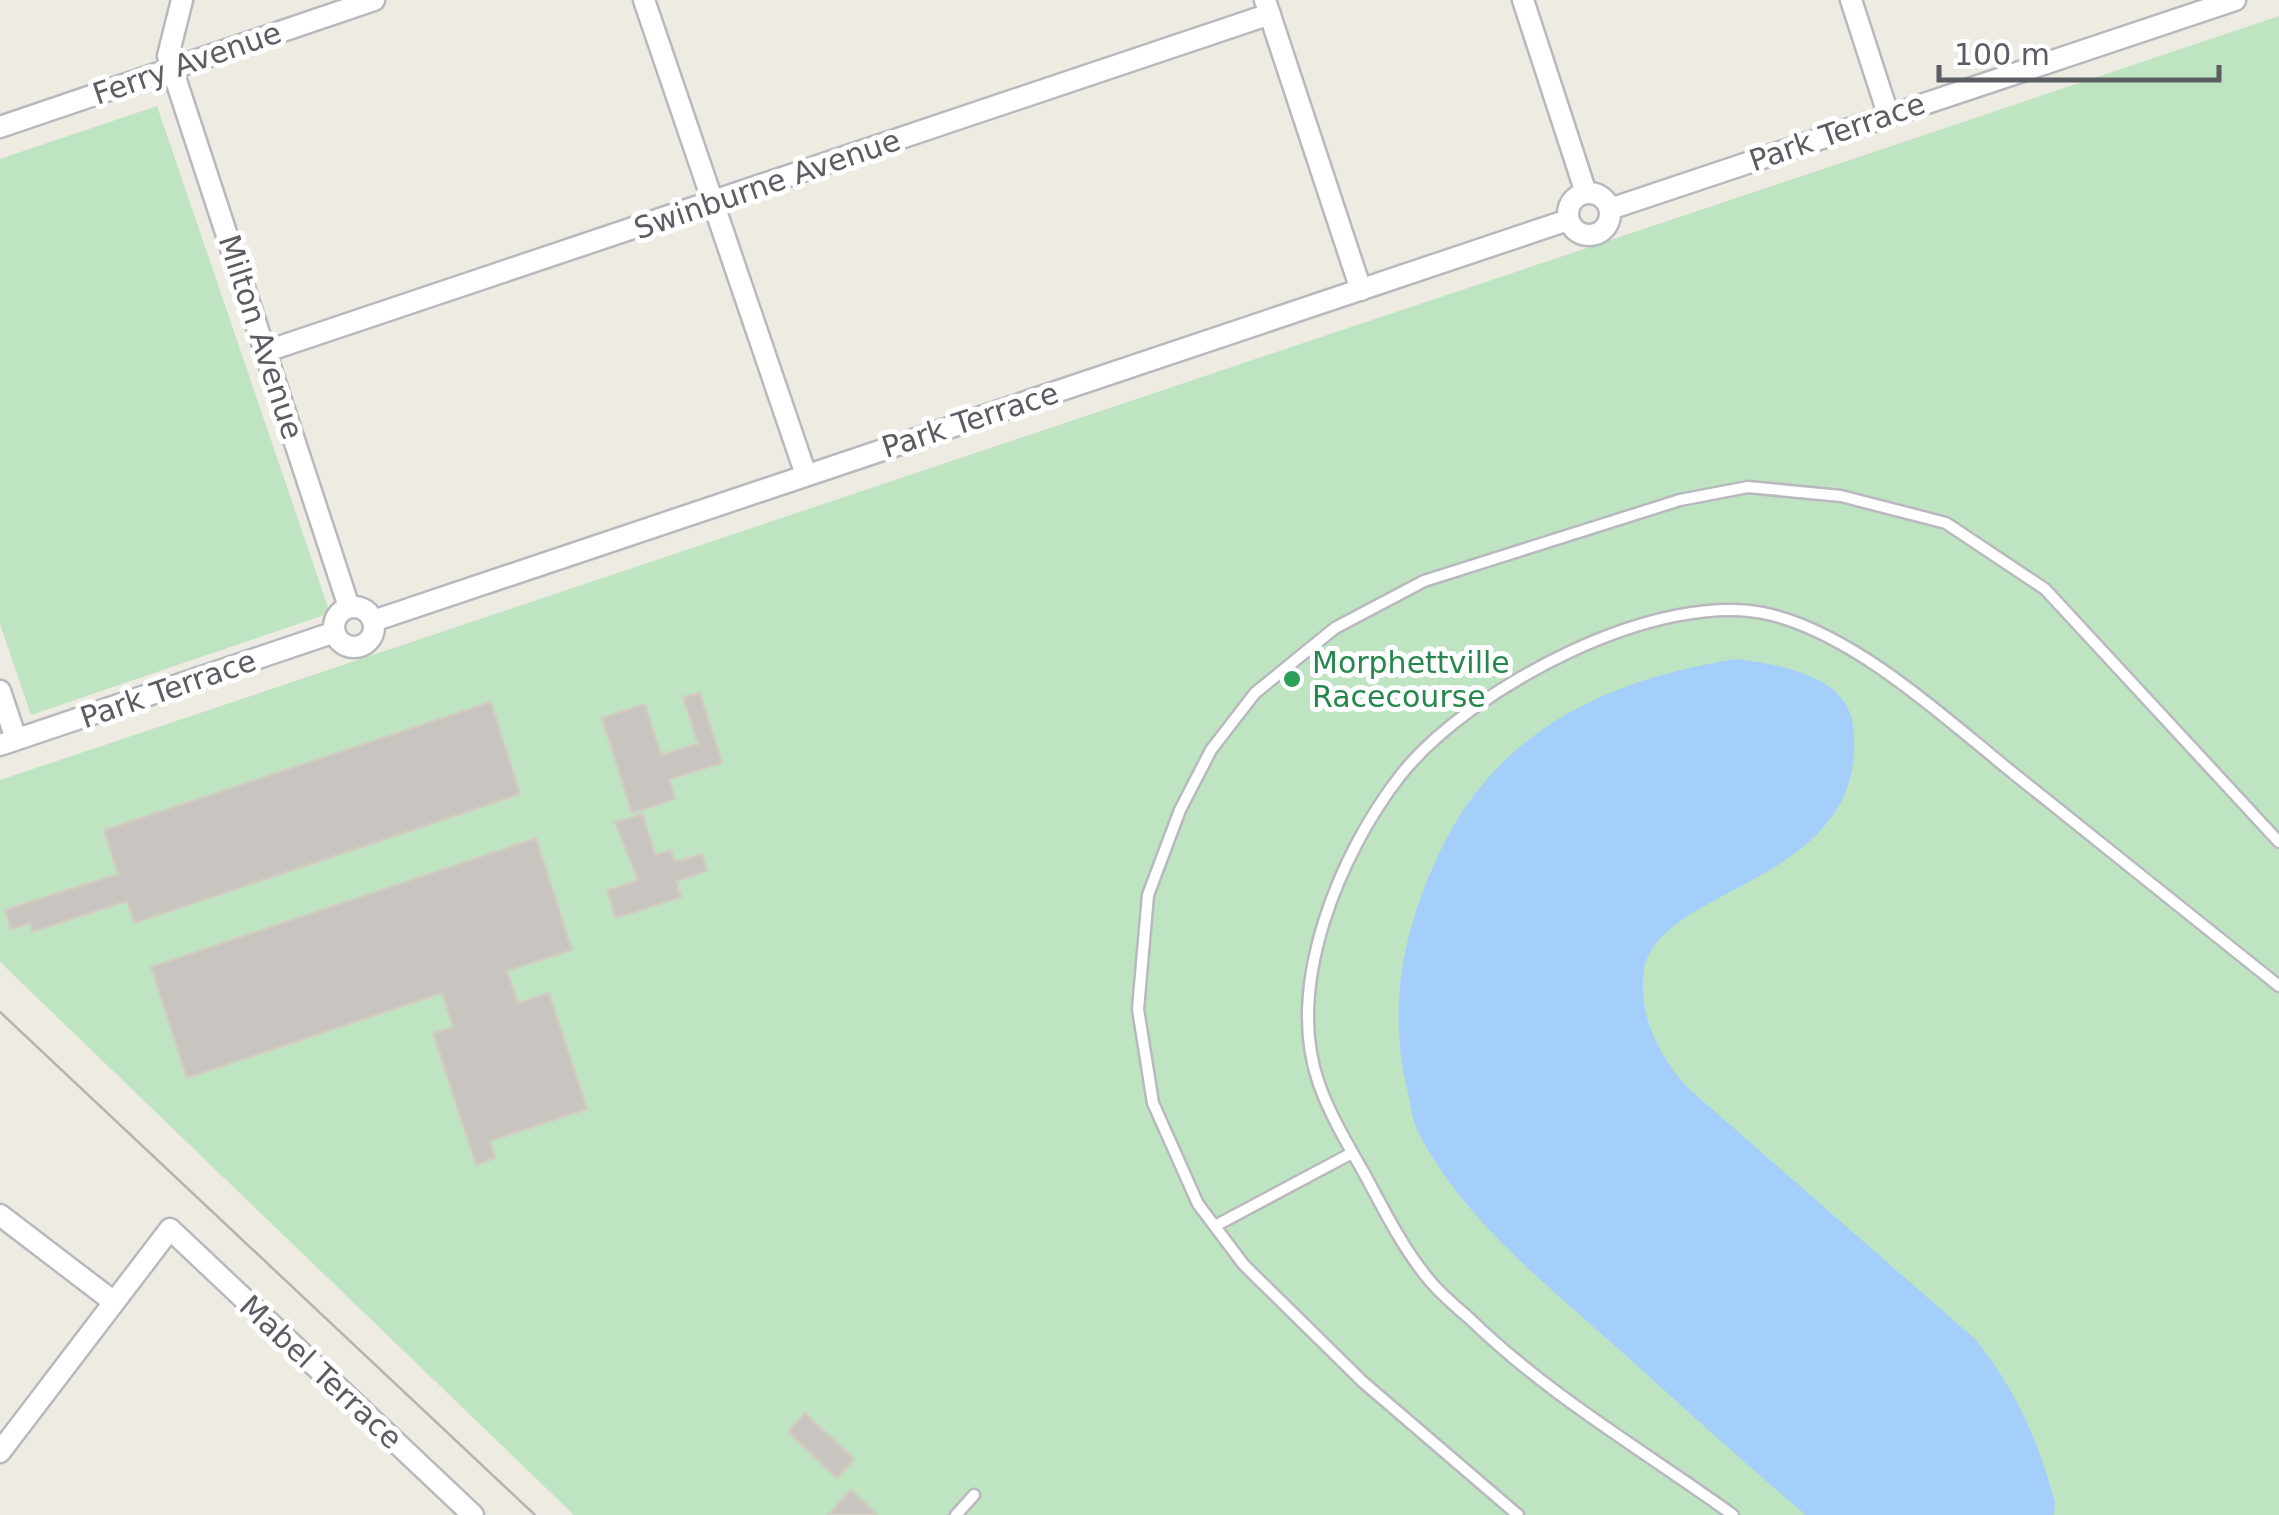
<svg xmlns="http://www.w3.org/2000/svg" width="2279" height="1515" font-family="'DejaVu Sans',sans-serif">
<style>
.green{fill:#bfe4c2}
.water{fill:#a4cffb}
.building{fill:#c8c5c0;stroke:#d1cdc1;stroke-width:2.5}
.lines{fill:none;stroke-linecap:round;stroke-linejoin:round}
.service-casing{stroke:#b8b9be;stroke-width:15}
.minor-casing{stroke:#b8b9be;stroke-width:25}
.service{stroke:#fff;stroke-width:10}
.minor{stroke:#fff;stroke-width:20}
.tram{stroke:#b3b4b4;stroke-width:2.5}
.leisure-dot{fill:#2e9e5b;stroke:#fff;stroke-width:4}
.labels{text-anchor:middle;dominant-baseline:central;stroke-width:10;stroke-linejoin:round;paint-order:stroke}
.street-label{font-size:30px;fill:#5b5d62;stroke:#fff}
.leisure-label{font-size:30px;fill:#27864d;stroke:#fff;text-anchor:start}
</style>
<rect width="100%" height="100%" fill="#edebe2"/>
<path class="green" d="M2279 16V1515H574L0 962V780Z
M157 106 330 613 31 715 0 624V159Z"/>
<path class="water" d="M1736 659C1777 664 1847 675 1853 725 1872 885 1659 883 1644 970 1637 1014 1660 1058 1688 1088L1975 1339C2016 1390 2038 1439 2055 1503L2054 1515H1806C1740 1460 1678 1402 1614 1345 1543 1282 1466 1221 1420 1136 1413 1124 1411 1107 1408 1093 1386 1005 1404 925 1443 845 1503 726 1612 679 1736 659Z"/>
<path class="building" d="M700 693 722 763 669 779 675 799 632 813 602 718 645 704 661 755 698 744 683 697Z
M491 702 520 794 134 923 127 901 32 932 30 923 11 929 5 910 118 874 104 830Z
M643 814 655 855 671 850 675 862 702 854 707 871 676 881 681 897 616 918 607 891 638 880 615 822Z
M536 838 572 950 507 971 518 1003 549 993 587 1109 490 1141 495 1158 476 1165 433 1033 453 1027 442 993 187 1078 151 967Z
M805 1413 854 1459 837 1478 788 1432Z
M851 1490 877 1515H828Z"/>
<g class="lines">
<g class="service-casing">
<path id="service" d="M1215 1226 1352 1153
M956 1515 974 1495
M1518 1515 1363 1382 1244 1265 1198 1204 1153 1103 1138 1009 1148 895 1180 810 1211 750 1255 693 1335 628 1424 581 1680 500 1748 487 1841 496 1946 523 2045 589 2279 842
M1733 1515C1643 1450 1549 1396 1469 1318 1454 1305 1438 1292 1426 1276 1401 1245 1383 1208 1364 1173 1348 1145 1330 1115 1319 1084 1284 986 1340 853 1400 776 1468 689 1660 586 1772 615 1858 637 1945 718 2013 773 2102 844 2190 915 2279 986"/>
</g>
<g class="minor-casing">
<path id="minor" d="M182 0 168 56 349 607
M644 0 806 475
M1265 0 1361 290
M1523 0 1586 193
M1851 0 1888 114
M0 127 374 0
M1568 214a21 21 0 1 1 42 0a21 21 0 1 1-42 0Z
M1610 209 2235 0
M264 352 1270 14
M334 627a20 20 0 1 1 40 0a20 20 0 1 1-40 0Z
M373 621 1568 220
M0 691 16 739
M0 745 335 632
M0 1215 114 1302
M0 1452 170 1229 473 1515"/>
</g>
<use href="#service" class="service"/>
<use href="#minor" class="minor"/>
<path class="tram" d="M0 1012 535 1515"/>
</g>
<circle class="leisure-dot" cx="1292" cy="679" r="10"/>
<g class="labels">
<g class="street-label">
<text transform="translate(187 63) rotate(-19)">Ferry Avenue</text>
<text transform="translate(1837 132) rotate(-19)">Park Terrace</text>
<text transform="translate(767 184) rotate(-19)">Swinburne Avenue</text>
<text transform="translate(261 337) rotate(72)">Milton Avenue</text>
<text transform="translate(970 420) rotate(-18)">Park Terrace</text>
<text transform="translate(168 689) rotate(-19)">Park Terrace</text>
<text transform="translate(321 1372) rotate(43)">Mabel Terrace</text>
</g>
<g class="leisure-label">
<text x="1312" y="662">Morphettville<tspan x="1312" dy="34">Racecourse</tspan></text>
</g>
</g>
<path d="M1939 65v15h280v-15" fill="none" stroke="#5b5d62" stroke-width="5"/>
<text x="1954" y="65" font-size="30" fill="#5b5d62" stroke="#ffffff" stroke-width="8" paint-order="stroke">100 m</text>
</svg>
